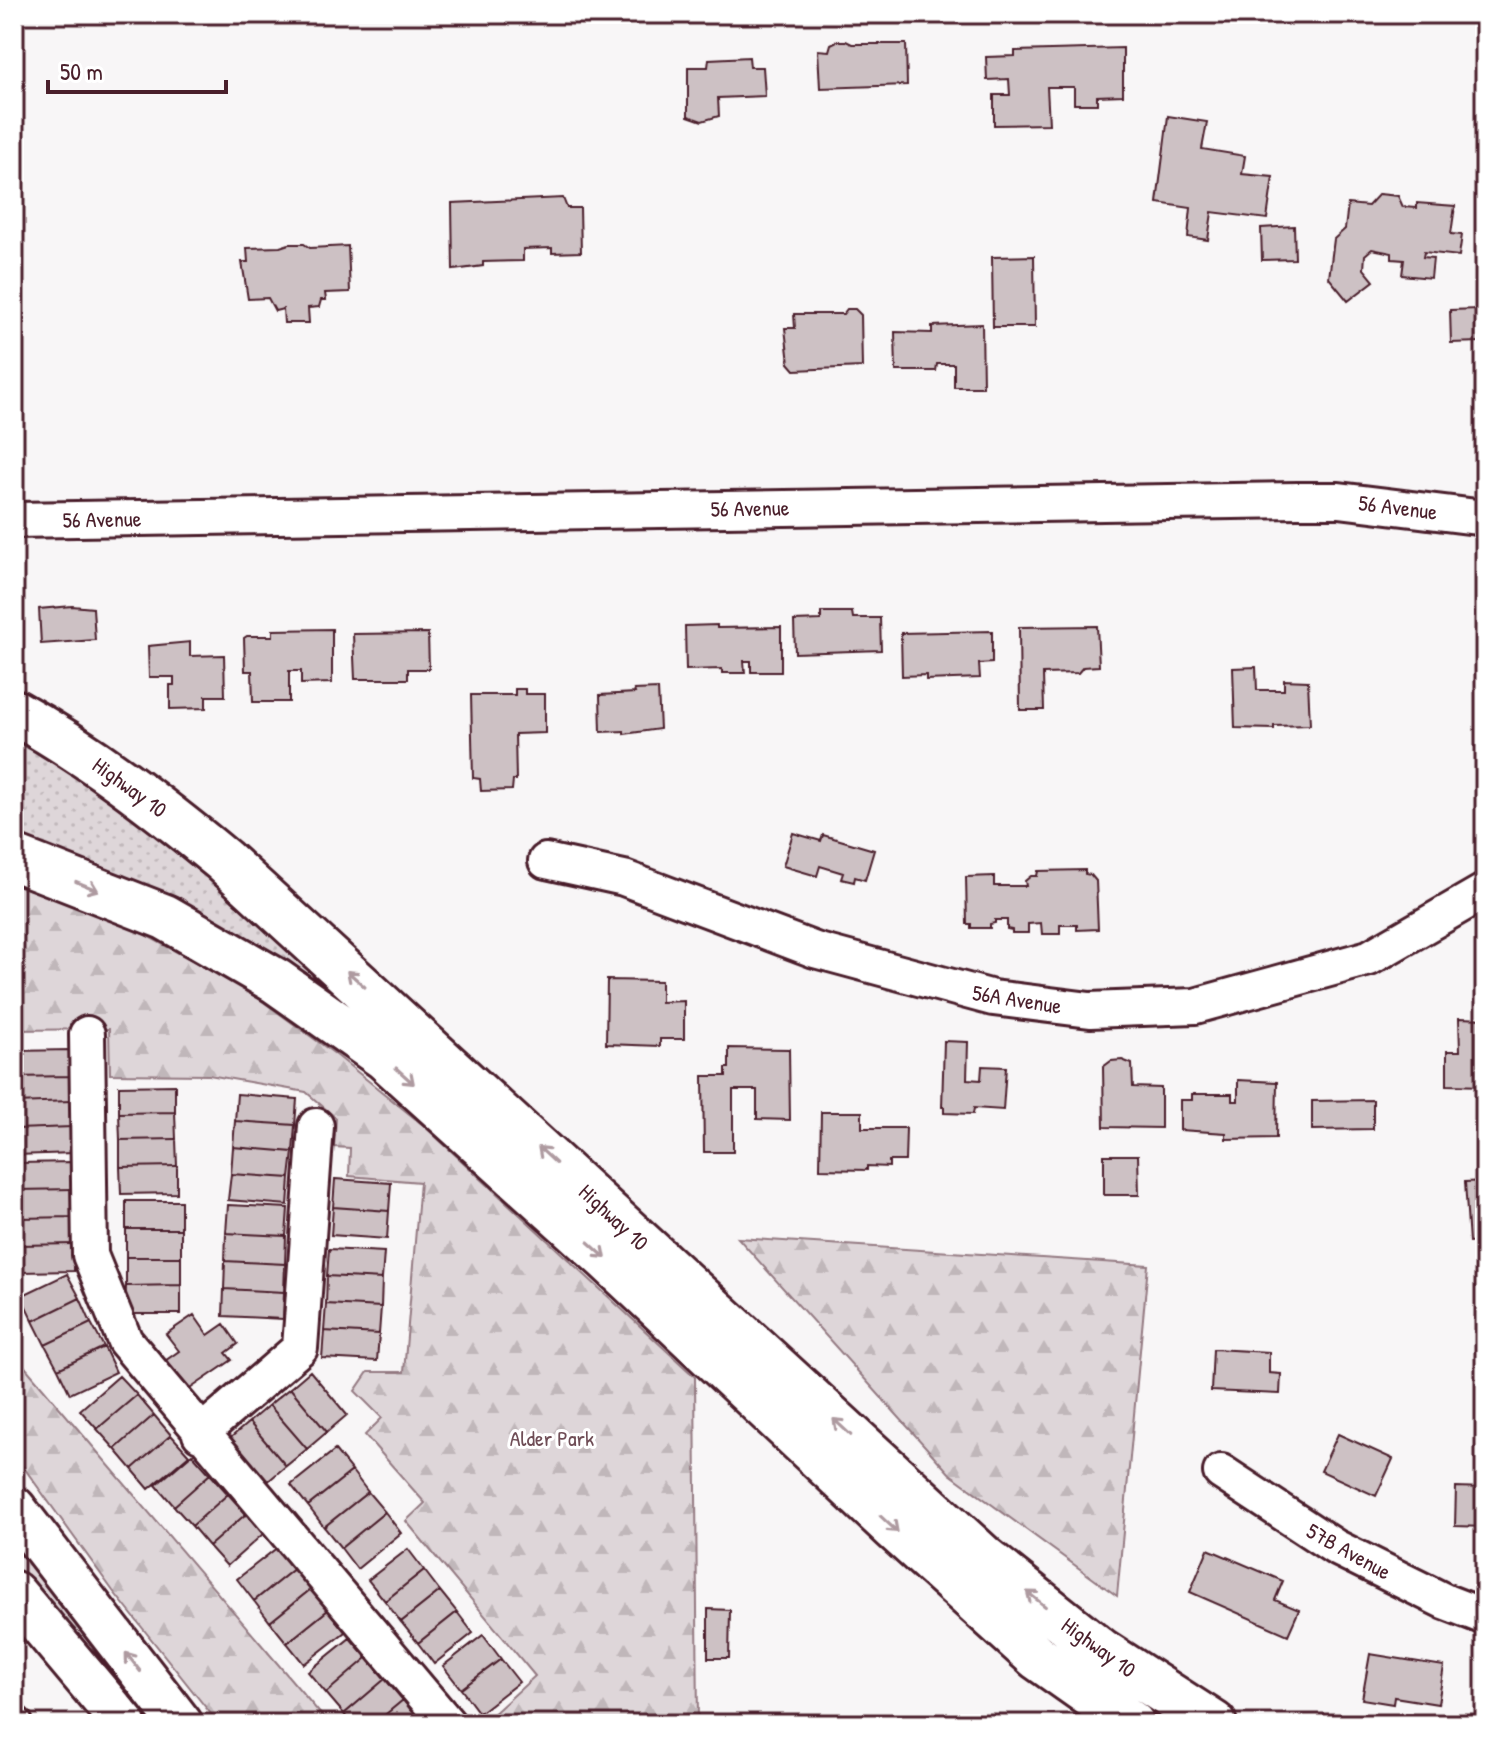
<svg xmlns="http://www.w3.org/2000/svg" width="1499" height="1738" font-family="'Patrick Hand',sans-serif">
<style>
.grass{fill:url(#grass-dots);stroke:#947a82;stroke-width:2}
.forest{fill:url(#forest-firs);stroke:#947a82;stroke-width:2}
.building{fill:#cdc1c4;stroke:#4a1f2b;stroke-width:2}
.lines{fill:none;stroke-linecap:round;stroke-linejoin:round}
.minor-casing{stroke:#4a1f2b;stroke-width:40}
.major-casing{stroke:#4a1f2b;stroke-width:48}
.highway-casing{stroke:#4a1f2b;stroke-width:50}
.minor{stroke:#fff;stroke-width:34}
.major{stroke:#fff;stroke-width:42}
.highway{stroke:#fff;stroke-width:44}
.oneway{stroke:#ae9aa0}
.labels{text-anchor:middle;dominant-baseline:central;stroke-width:6;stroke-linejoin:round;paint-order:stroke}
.street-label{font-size:22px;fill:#4a1f2b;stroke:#fff}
.park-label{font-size:22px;fill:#6f4d56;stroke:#fff}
</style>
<defs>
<pattern id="grass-dots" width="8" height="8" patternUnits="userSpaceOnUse" patternTransform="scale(2)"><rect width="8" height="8" fill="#ded6d9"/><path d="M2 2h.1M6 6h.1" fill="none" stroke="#c0b7ba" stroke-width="1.8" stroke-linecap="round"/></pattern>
<pattern id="forest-firs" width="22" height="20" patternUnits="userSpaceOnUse" patternTransform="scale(2)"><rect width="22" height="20" fill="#ded6d9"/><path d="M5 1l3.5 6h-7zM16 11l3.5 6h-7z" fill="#c0b7ba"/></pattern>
</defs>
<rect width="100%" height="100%" fill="#f8f6f7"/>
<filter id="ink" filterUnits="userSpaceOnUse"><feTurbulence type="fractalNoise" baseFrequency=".0125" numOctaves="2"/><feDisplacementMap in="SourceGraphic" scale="16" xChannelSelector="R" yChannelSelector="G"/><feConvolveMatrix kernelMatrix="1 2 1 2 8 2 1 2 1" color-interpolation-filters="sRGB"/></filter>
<g filter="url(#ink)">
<path class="grass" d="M14 738C88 779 155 834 220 889 298 955 373 1022 449 1090L14 839Z
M14 1528 171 1724H141L14 1570Z"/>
<path class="forest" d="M14 884 118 920 247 990 335 1054 423 1125 695 1377 698 1724H497L490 1717 535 1676 406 1521 425 1503 365 1435 382 1418 355 1391 368 1372H404L420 1182 349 1176 350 1148 334 1147 336 1118 306 1092 209 1075 110 1074 109 1029 14 1030Z
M738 1238 1148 1265 1117 1596 950 1474Z
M14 1354 329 1724H219L113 1591 14 1454Z"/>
<path class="building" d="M837 41H846L852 44H906L907 85 820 88 818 50 829 51 831 44Z
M1123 48V95L1097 96V104H1074V87H1047L1049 124 994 125V95H1010L1009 79 987 80 986 57 1015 56V51Z
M749 57 750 67H763L765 96 718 98 719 116 702 121 688 116V67H708L709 59Z
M1168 116 1207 122 1202 149 1245 156 1242 174 1273 177 1267 219 1212 212 1208 240 1188 237 1191 208 1157 203Z
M1379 194 1398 196 1403 207 1417 208V203L1455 206 1451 234 1462 235 1459 256 1424 252 1423 257 1433 258 1431 278 1402 275 1404 260 1392 259V253L1372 249 1365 255 1364 269 1374 281 1348 301 1329 278 1334 239 1345 229 1348 204 1368 206Z
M563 198 567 208H580L581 252 552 253V248L523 249V261L483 262V266L453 270 452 203Z
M1294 226 1295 259 1262 260 1261 228Z
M289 244H304L310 248 348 246 350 292 325 293 326 300H321L319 307 308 308 309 323H284L283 309 275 311 268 298 248 299 242 262H248L247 248 280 247Z
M1034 256 1035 327H993L992 257Z
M847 309H855L861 315 862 367 795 370 789 363 785 328H795L794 314H843Z
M1479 309 1480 342 1451 343 1450 310Z
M982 324 983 387H954V364H937L936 371H896L895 332 932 333V326Z
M72 606 93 608 95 640 41 644 39 609Z
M821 612H852L853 618H880L881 650 795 653 794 621 821 620Z
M717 625V628L781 627V672H751V661H744L745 673H722V669L686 670 685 626Z
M1097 626 1099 666 1083 667 1078 673 1043 674 1044 710H1020L1019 627Z
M332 629V683L301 684V671H289V702H253L252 671H245L244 638 247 636H273V630Z
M992 631V663L979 664 980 678 926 680V675L902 676 901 633Z
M428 633 429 669H408V679H355L353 634Z
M190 642V656L224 655 225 696H206V708L170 709V685H174V677H149L148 646Z
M1256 667 1257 690H1284V680L1308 681 1310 725 1274 726V729L1235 728 1233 668Z
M515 689H525V694H545V733L515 734 516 780H513L512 790 481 791 480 779 473 778 471 695H515Z
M658 689 660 729 624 734V731L601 732 600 695 635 693 634 690Z
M793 833 821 841 823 835 874 850 865 880 855 877 854 882 841 879 843 873 820 866 817 876 783 866Z
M1085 870V874L1091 875 1096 881 1098 929 1077 930V925H1060V934H1042L1041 923 1028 924V933H1012V930L1007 929V920H995V923L990 924V928H971V924H967L966 877 994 876V886H1026L1025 881 1031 876H1037L1038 871Z
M607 980 661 981V1002L684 1001V1039H660V1046L606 1044Z
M1459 1018 1485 1019V1086L1447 1085V1051H1460Z
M944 1041 968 1042 967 1079 981 1080 982 1066 1006 1067 1003 1110 974 1108 973 1114 944 1113V1107H942Z
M729 1048 789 1049 790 1120 757 1119V1090H733V1152H704L703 1076H726V1068H729Z
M70 1050V1076L14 1077V1051Z
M1122 1060 1132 1064 1133 1087 1161 1088V1128L1104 1127 1103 1067 1111 1061Z
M70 1076 71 1101 15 1103 14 1077Z
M1238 1080 1277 1082 1276 1138 1226 1139V1133L1180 1130V1100H1192V1094H1232V1101H1238Z
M175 1085V1112L119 1113V1086Z
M237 1094 297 1099 295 1125 235 1121Z
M1373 1100V1129L1312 1130V1101Z
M71 1101 72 1127 16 1129 15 1103Z
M175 1112 176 1139 120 1140 119 1113Z
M821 1112H862V1128H906L905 1161H889V1167L867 1166V1170L820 1169Z
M235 1121 295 1125 293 1152 233 1147Z
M72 1127 73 1153 16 1155V1129Z
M176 1139 177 1166 120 1167V1140Z
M233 1147 293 1152 290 1178 231 1174Z
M1104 1155H1138L1139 1195H1104Z
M72 1162 73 1189 19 1190V1163Z
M177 1166V1193L121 1194 120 1167Z
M231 1174 290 1178 288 1205 228 1200Z
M335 1179 391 1183 389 1211 333 1207Z
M1485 1181V1241L1469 1242 1465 1182Z
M73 1189V1217L20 1218 19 1190Z
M126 1201H181V1229H126Z
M228 1205 288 1208 286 1236 226 1233Z
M333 1207 389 1211 387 1239 331 1235Z
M73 1217 74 1244 20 1245V1218Z
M126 1229H181V1257H126Z
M226 1233 286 1236 285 1264 225 1261Z
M74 1244V1271L21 1272 20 1245Z
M329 1249 384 1252 382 1279 327 1276Z
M126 1257H181V1285L126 1286Z
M225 1261 285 1264 284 1292 224 1289Z
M67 1274 80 1298 33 1321 21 1296Z
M327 1276 382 1279 381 1307 326 1304Z
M181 1285V1314H125L126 1286Z
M224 1289 284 1292 283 1319 223 1316Z
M80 1298 91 1323 45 1345 33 1321Z
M326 1304 381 1307 379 1334 324 1331Z
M194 1315 208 1335 224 1324 238 1344 226 1353 232 1360 184 1393 162 1363 179 1351 166 1334Z
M91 1323 104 1347 58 1369 45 1345Z
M324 1331 379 1334 377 1361 322 1358Z
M104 1347 116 1372 70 1394 58 1369Z
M1213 1349 1269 1352V1373L1281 1374 1280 1394 1211 1391Z
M310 1371 347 1415 327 1432 290 1388Z
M119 1376 137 1395 97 1429 80 1410Z
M290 1388 327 1432 307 1449 269 1405Z
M137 1395 154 1415 115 1449 97 1429Z
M269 1405 307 1449 286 1466 249 1422Z
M154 1415 171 1435 132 1469 115 1449Z
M249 1422 286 1466 266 1483 229 1439Z
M1338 1434 1393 1459 1376 1496 1321 1471Z
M171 1435 189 1455 149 1489 132 1469Z
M335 1450 352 1471 308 1506 291 1485Z
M192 1454 210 1474 174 1506 156 1485Z
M352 1471 368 1492 324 1527 308 1506Z
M210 1474 228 1494 192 1526 174 1506Z
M1456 1487 1485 1488V1527L1455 1526Z
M368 1492 385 1512 341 1548 324 1527Z
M228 1494 246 1514 209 1546 192 1526Z
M385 1512 401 1533 357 1569 341 1548Z
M246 1514 263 1534 227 1566 209 1546Z
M278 1547 295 1568 254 1601 237 1579Z
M408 1549 424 1570 385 1601 368 1580Z
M1208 1549 1283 1581 1275 1600 1299 1610 1288 1635 1190 1592Z
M295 1568 311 1589 270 1622 254 1601Z
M424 1570 440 1591 401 1622 385 1601Z
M311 1589 328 1610 287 1643 270 1622Z
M440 1591 457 1612 418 1643 401 1622Z
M708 1609 730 1610 729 1658H708Z
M328 1610 345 1632 304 1664 287 1643Z
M457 1612 473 1633 434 1664 418 1643Z
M483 1635 501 1659 461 1689 443 1666Z
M350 1638 367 1658 326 1693 308 1672Z
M1370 1654 1444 1666 1438 1704 1394 1697 1393 1704 1362 1699Z
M367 1658 385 1679 344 1714 326 1693Z
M501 1659 519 1682 479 1713 461 1689Z
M385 1679 403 1700 374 1724H352L344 1714Z
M403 1700 420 1721 416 1724H374Z"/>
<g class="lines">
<g class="minor-casing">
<path id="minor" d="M14 520 1298 500H1339L1485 518
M546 861 624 878 815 950 993 998 1090 1010 1195 1006 1369 958 1485 891
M87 1034 90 1255 125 1341 448 1724
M200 1434 300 1348 316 1126
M1221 1472 1335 1547 1446 1602 1485 1617
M14 1723 15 1724"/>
</g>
<g class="major-casing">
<path id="major" d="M14 1508 181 1724
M14 1593 124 1724"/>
</g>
<g class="highway-casing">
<path id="highway" d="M14 712C90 754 156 805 223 860L984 1558 1101 1651 1214 1724
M14 858 165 917 276 981 384 1057 606 1258 895 1529 1037 1657 1132 1724"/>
</g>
<use href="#minor" class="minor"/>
<use href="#major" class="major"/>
<use href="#highway" class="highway"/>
</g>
<defs><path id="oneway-shaft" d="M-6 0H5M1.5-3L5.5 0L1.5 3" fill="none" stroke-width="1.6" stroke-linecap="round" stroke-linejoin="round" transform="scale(2)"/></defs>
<g class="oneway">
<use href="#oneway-shaft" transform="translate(87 886) rotate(22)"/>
<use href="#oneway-shaft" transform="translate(356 979) rotate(-138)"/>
<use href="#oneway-shaft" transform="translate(405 1076) rotate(42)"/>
<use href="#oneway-shaft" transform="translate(547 1155) rotate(-137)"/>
<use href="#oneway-shaft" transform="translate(597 1250) rotate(42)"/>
<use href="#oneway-shaft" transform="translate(842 1427) rotate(-137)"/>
<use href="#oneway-shaft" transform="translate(889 1524) rotate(43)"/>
<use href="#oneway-shaft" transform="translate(1036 1599) rotate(-141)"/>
<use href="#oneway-shaft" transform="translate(133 1662) rotate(-128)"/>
</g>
</g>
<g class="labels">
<g class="street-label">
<text transform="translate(1398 507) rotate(7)">56 Avenue</text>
<text transform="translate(750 508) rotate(-1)">56 Avenue</text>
<text transform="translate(102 519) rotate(-1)">56 Avenue</text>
<text transform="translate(130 787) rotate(36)">Highway 10</text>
<text transform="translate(1017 999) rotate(9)">56A Avenue</text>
<text transform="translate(614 1217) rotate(43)">Highway 10</text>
<text transform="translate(1349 1551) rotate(29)">57B Avenue</text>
<text transform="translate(1099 1647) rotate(36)">Highway 10</text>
</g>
<g class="park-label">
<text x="552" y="1438">Alder Park</text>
</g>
</g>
<rect width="1499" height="1738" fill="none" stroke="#fff" stroke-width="48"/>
<rect x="24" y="24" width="1451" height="1690" fill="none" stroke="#4a1f2b" stroke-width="3" filter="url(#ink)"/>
<path d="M48 80v12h178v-12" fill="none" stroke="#4a1f2b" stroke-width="4"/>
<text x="60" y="80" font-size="24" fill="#4a1f2b" stroke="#ffffff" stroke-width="6" paint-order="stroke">50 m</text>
</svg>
